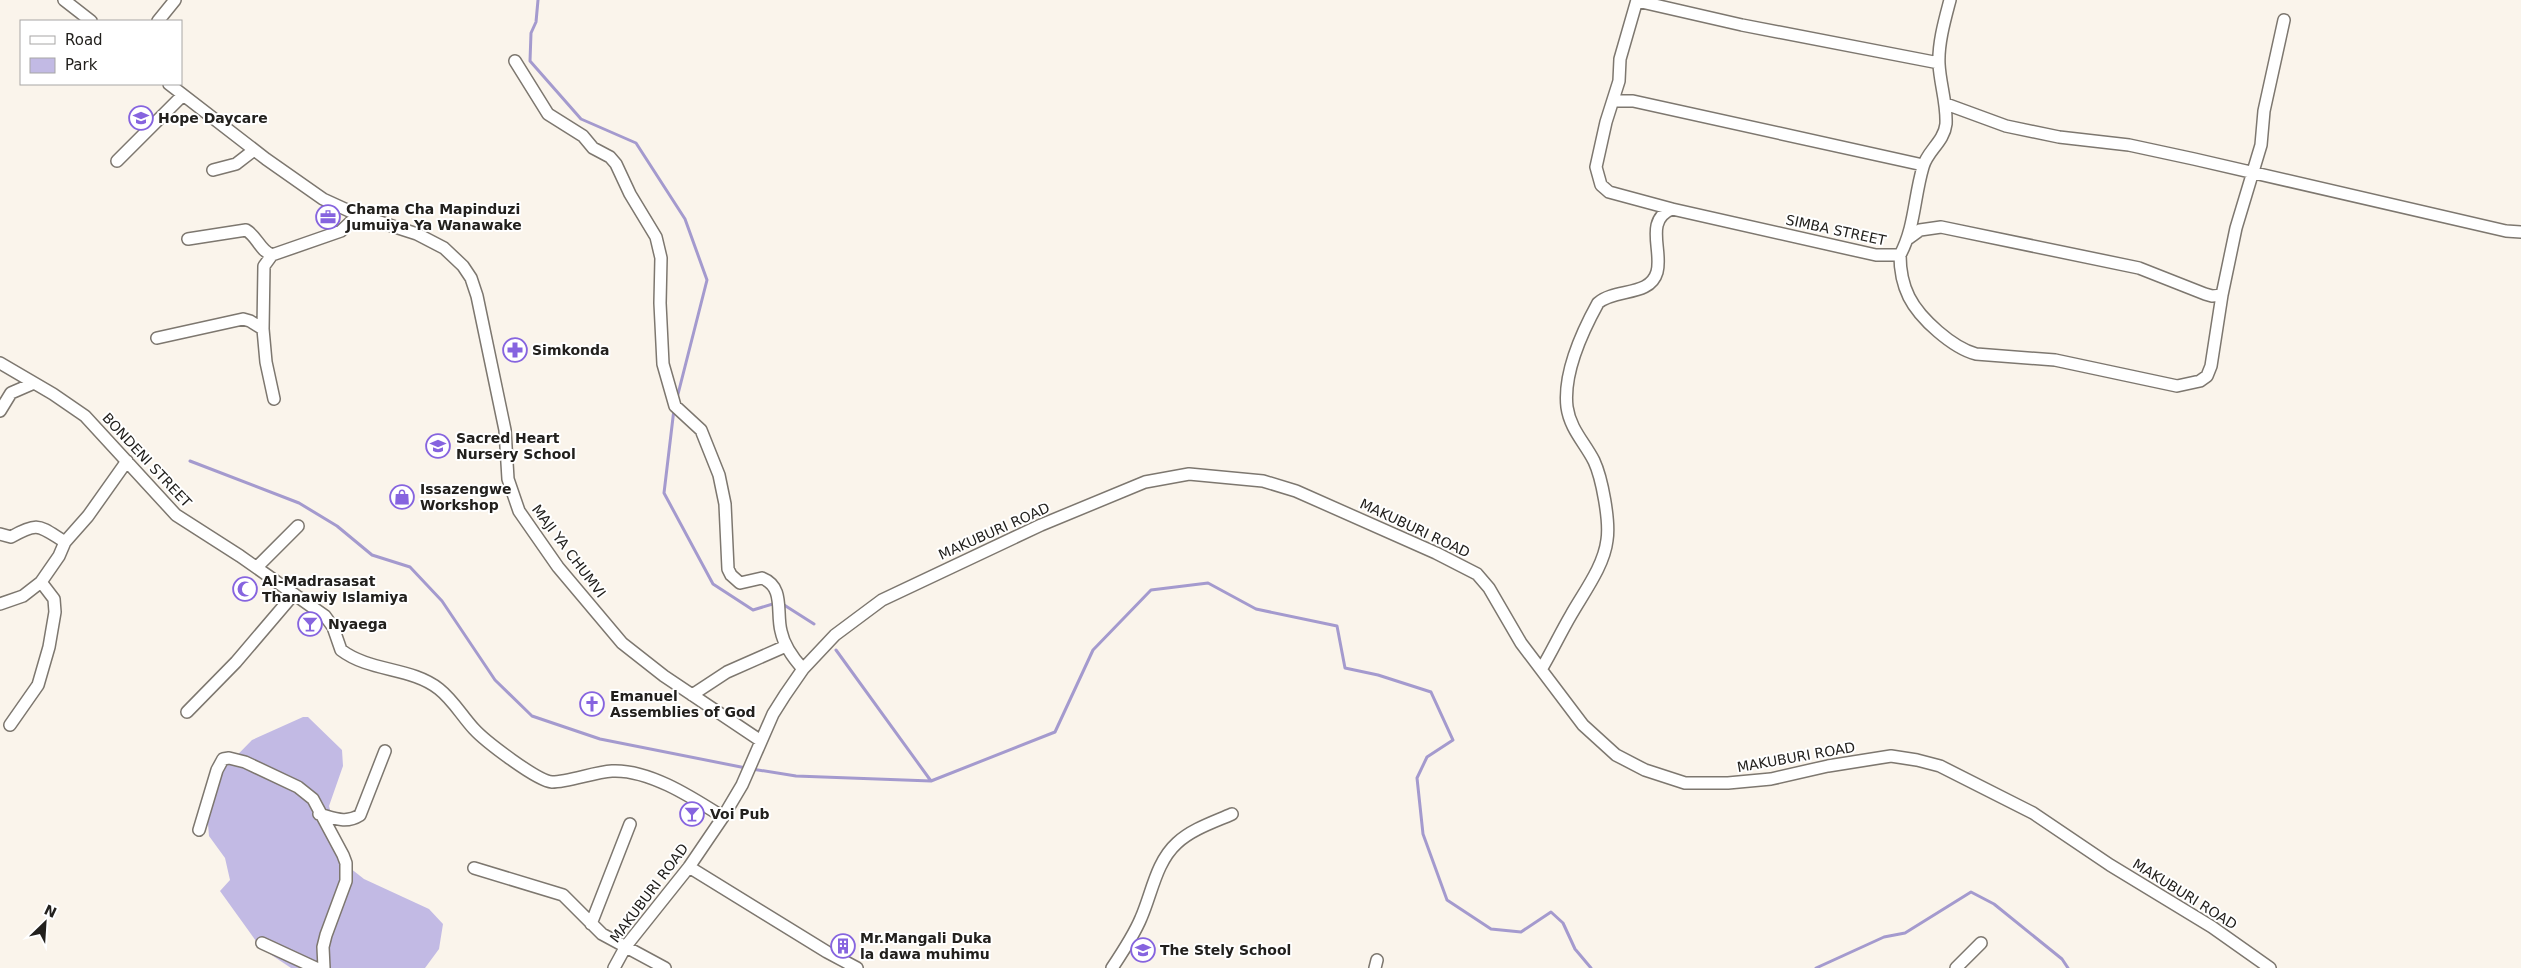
<svg xmlns="http://www.w3.org/2000/svg" width="2521" height="968" font-family="'DejaVu Sans',sans-serif">
<style>
.green{fill:#c2bae4}
.lines{fill:none;stroke-linecap:round;stroke-linejoin:round}
.stream{stroke:#a49ace;stroke-width:3}
.minor-casing{stroke:#7d776f;stroke-width:14}
.minor{stroke:#fff;stroke-width:11}
.labels{text-anchor:middle;dominant-baseline:central;stroke-width:4;stroke-linejoin:round;paint-order:stroke}
.poi-label{font-size:14px;font-weight:bold;fill:#22201d;stroke:#fff;text-anchor:start}
.street-label{font-size:14px;fill:#22201d;stroke:#fff}
</style>
<rect width="100%" height="100%" fill="#faf4eb"/>
<path class="green" d="M303 717H308L342 750 343 766 329 806 339 845 350 868 364 879 429 909 443 924 439 949 425 968H291L261 948 220 891 230 880 225 858 209 836 205 788 252 740Z"/>
<g class="lines">
<path class="stream" d="M538 0 536 22 531 33 530 61 581 119 636 143 685 219 707 280 677 398
M674 409 664 493 713 584 753 610 776 603
M190 461 299 503 337 526 372 555 410 567 442 601 495 680 532 716 600 739 746 768
M781 603 814 624
M836 650 931 781
M752 769 796 776 931 781 1055 732 1093 650 1151 590 1208 583 1256 609 1337 626 1345 668 1378 675 1431 692 1453 740 1427 757 1417 778 1423 834 1447 900 1491 929 1521 932 1551 912 1563 923 1575 949 1591 968
M1816 968 1884 937 1905 933 1971 892 1994 904 2062 959 2068 968"/>
<g class="minor-casing">
<path id="minor" d="M64 0 91 21
M1637 0 1620 59 1619 81 1606 122 1596 167 1601 185 1609 192 1672 209
M1637 1 1742 25 1939 63
M158 21 175 0
M515 61 548 114 583 136 593 148 610 157 616 164 630 194 656 237 661 258 660 303 663 364 675 406 701 430 719 475 725 504 728 569 731 575 740 583 762 578C785 587 776 612 781 631 784 646 793 658 803 669
M169 84 266 159 323 199 358 215 417 234 444 248 463 266 471 278 477 296 505 430 508 479 519 511 558 567 622 643 664 676 761 741
M1614 101H1633L1923 165
M1946 104 2006 126 2059 137 2129 145 2194 159 2506 231 2521 232
M117 161 183 95
M213 170 236 164 254 150
M1909 238 1920 230 1941 227 2139 268 2205 294 2212 296 2222 295 2236 228 2261 145 2264 111 2284 20
M188 239 246 230C257 236 260 251 272 255L341 231 358 215
M1900 255C1900 268 1903 285 1909 297 1920 319 1953 348 1976 354L2055 360 2177 386 2200 381 2207 376 2211 366 2222 295
M263 329 264 266 272 255
M157 338 243 319 250 321 263 329 266 362 274 399
M0 363 53 394 85 416 176 515 240 556 325 616 333 627 341 650C370 672 411 667 439 689 453 700 462 716 474 729 485 741 537 781 552 782 569 782 594 772 612 771 649 769 693 798 723 817
M0 411 11 393 34 383
M0 534 11 537C39 521 39 526 65 542
M257 567 298 526
M0 604 23 596 41 582 59 556 65 542 88 516 127 461
M1542 668C1552 651 1561 632 1571 615 1584 592 1604 566 1607 540 1610 521 1602 478 1594 461 1585 443 1570 429 1567 407 1563 373 1582 332 1598 303 1615 288 1650 297 1657 272 1663 251 1644 220 1672 209L1876 255H1900C1915 227 1914 197 1923 167 1927 151 1944 142 1946 124 1947 103 1940 84 1939 64 1938 43 1945 19 1950 0
M692 695 727 672 786 646
M187 712 236 662 294 594
M10 725 38 685 49 647 55 612 54 599 41 582
M319 814C334 818 346 824 360 815L385 751
M199 830 217 770 223 759 229 758 245 762 298 787 313 799 343 855 346 863V881L326 935 323 947 324 968
M689 867 827 952 857 968
M474 868 563 895 602 934 665 968
M591 924 630 824
M262 943 316 968
M614 968 626 946 689 867 723 817 742 785 773 714 785 695 803 669 835 635 882 600 1041 525 1145 482 1189 474 1263 481 1296 491 1436 553 1477 574 1489 588 1521 643 1583 725 1616 755 1645 770 1685 783H1728L1771 779 1828 766 1891 756 1917 760 1940 766 2033 813 2110 865 2212 927 2270 968
M1112 968C1122 953 1134 935 1141 918 1152 893 1156 862 1177 843 1192 829 1214 822 1232 814
M1375 968 1377 960
M1956 968 1981 943"/>
</g>
<use href="#minor" class="minor"/>
</g>
<defs>
<g id="school-ring" transform="scale(1.25)"><circle r="9.5" fill="#fff" stroke="#8664df" stroke-width="1.5"/><path d="M0-5L7-2L0 1L-7-2ZM-4 1L0 2.5L4 1V4Q0 6-4 4Z" fill="#8664df"/></g>
<g id="office-ring" transform="scale(1.25)"><circle r="9.5" fill="#fff" stroke="#8664df" stroke-width="1.5"/><path d="M-6-3h4V-5.5h4V-3h4V5H-6ZM-1-4.5V-3h2v-1.5ZM-6 0V1H6V0Z" fill="#8664df"/></g>
<g id="pharmacy-ring" transform="scale(1.25)"><circle r="9.5" fill="#fff" stroke="#8664df" stroke-width="1.5"/><path d="M-2-6h4v4h4v4h-4v4h-4v-4h-4v-4h4Z" fill="#8664df"/></g>
<g id="shop-ring" transform="scale(1.25)"><circle r="9.5" fill="#fff" stroke="#8664df" stroke-width="1.5"/><path d="M-5-2.5h2.3a2.7 3.5 0 0 1 5.4 0H5L5.5 6h-11ZM-1.5-2.5h3a1.5 2.3 0 0 0-3 0Z" fill="#8664df"/></g>
<g id="mosque-ring" transform="scale(1.25)"><circle r="9.5" fill="#fff" stroke="#8664df" stroke-width="1.5"/><path d="M3.5-4.9A6 6 0 1 0 3.5 4.9A5 5 0 1 1 3.5-4.9Z" fill="#8664df"/></g>
<g id="bar-ring" transform="scale(1.25)"><circle r="9.5" fill="#fff" stroke="#8664df" stroke-width="1.5"/><path d="M-6-5H6L.8 .8V4.5H3.5V6h-7V4.5H-.8V.8Z" fill="#8664df"/></g>
<g id="church-ring" transform="scale(1.25)"><circle r="9.5" fill="#fff" stroke="#8664df" stroke-width="1.5"/><path d="M-1.2-6h2.4v3.5h3.3v2.4h-3.3V6h-2.4V-.1h-3.3v-2.4h3.3Z" fill="#8664df"/></g>
<g id="building-ring" transform="scale(1.25)"><circle r="9.5" fill="#fff" stroke="#8664df" stroke-width="1.5"/><path d="M-4-6H4V6H1V3H-1V6H-4ZM-2.5-4.3h1.7v1.8h-1.7ZM.8-4.3h1.7v1.8H.8ZM-2.5-1h1.7V.8h-1.7ZM.8-1h1.7V.8H.8Z" fill="#8664df"/></g>
</defs>
<g fill-rule="evenodd">
<use href="#school-ring" x="141" y="118"/>
<use href="#office-ring" x="328" y="217"/>
<use href="#pharmacy-ring" x="515" y="350"/>
<use href="#school-ring" x="438" y="446"/>
<use href="#shop-ring" x="402" y="497"/>
<use href="#mosque-ring" x="245" y="589"/>
<use href="#bar-ring" x="310" y="624"/>
<use href="#church-ring" x="592" y="704"/>
<use href="#bar-ring" x="692" y="814"/>
<use href="#building-ring" x="843" y="946"/>
<use href="#school-ring" x="1143" y="950"/>
</g>
<g class="labels">
<g class="poi-label">
<text x="158" y="118">Hope Daycare</text>
<text x="346" y="209">Chama Cha Mapinduzi<tspan x="346" dy="16">Jumuiya Ya Wanawake</tspan></text>
<text x="532" y="350">Simkonda</text>
<text x="456" y="438">Sacred Heart<tspan x="456" dy="16">Nursery School</tspan></text>
<text x="420" y="489">Issazengwe<tspan x="420" dy="16">Workshop</tspan></text>
<text x="262" y="581">Al-Madrasasat<tspan x="262" dy="16">Thanawiy Islamiya</tspan></text>
<text x="328" y="624">Nyaega</text>
<text x="610" y="696">Emanuel<tspan x="610" dy="16">Assemblies of God</tspan></text>
<text x="710" y="814">Voi Pub</text>
<text x="860" y="938">Mr.Mangali Duka<tspan x="860" dy="16">la dawa muhimu</tspan></text>
<text x="1160" y="950">The Stely School</text>
</g>
<g class="street-label">
<text transform="translate(1836 230) rotate(12)">SIMBA STREET</text>
<text transform="translate(147 460) rotate(47)">BONDENI STREET</text>
<text transform="translate(1415 528) rotate(25)">MAKUBURI ROAD</text>
<text transform="translate(994 531) rotate(-24)">MAKUBURI ROAD</text>
<text transform="translate(569 551) rotate(53)">MAJI YA CHUMVI</text>
<text transform="translate(1796 757) rotate(-10)">MAKUBURI ROAD</text>
<text transform="translate(649 893) rotate(-53)">MAKUBURI ROAD</text>
<text transform="translate(2185 894) rotate(32)">MAKUBURI ROAD</text>
</g>
</g>
<rect x="20" y="20" width="162" height="65" fill="#ffffff" stroke="#a7a6a5"/>
<rect x="30" y="36" width="25" height="8" fill="#ffffff" stroke="#a7a6a5"/>
<text x="65" y="45" font-size="15" fill="#22201d">Road</text>
<rect x="30" y="58" width="25" height="15" fill="#c2bae4" stroke="#a7a6a5"/>
<text x="65" y="70" font-size="15" fill="#22201d">Park</text>
<g transform="translate(45 923) rotate(25)" stroke="#ffffff" stroke-width="4" paint-order="stroke">
<path d="M0-4L9 19L0 12L-9 19Z" fill="#22201d"/>
<text y="-8" font-size="14" font-weight="bold" text-anchor="middle" fill="#22201d">N</text>
</g>
</svg>
